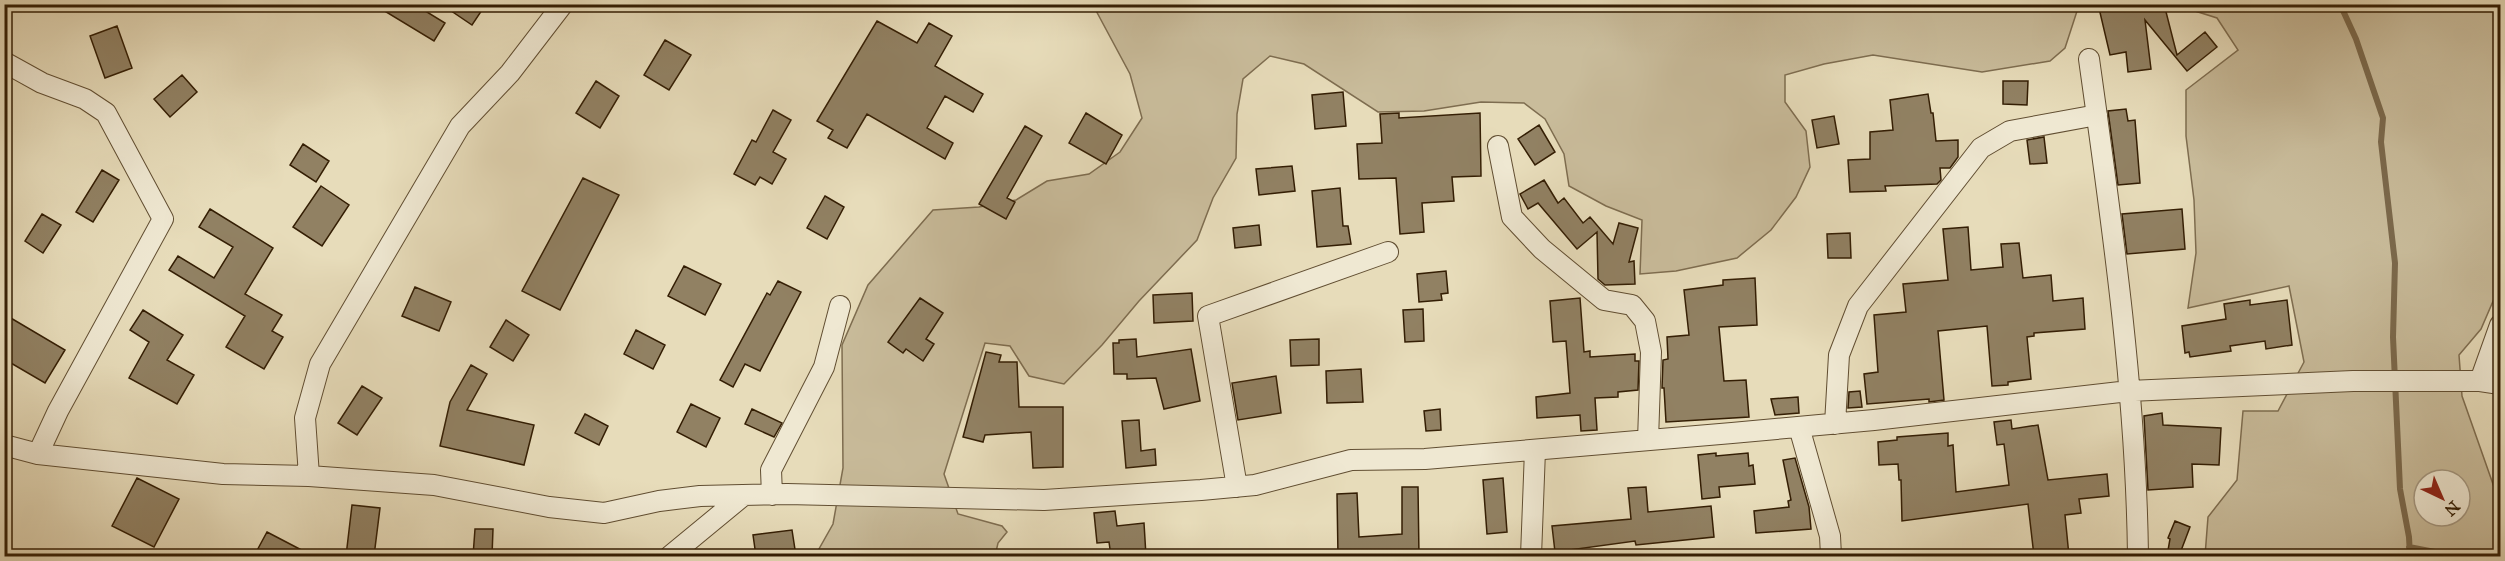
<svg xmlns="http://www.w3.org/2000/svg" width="2505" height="561" font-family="'IM FELL Great Primer',serif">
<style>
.green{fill:#c9bc9b;stroke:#7e6d50;stroke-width:1.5;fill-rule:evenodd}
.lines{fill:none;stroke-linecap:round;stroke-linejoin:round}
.stream{stroke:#7b694c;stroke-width:6}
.building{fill:#918163;stroke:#341e04;stroke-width:1.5}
.street-casing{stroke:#614e32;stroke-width:22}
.street{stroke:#efe8d2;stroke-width:20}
</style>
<rect width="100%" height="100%" fill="#e7dcba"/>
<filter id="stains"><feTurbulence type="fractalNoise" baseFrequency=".00333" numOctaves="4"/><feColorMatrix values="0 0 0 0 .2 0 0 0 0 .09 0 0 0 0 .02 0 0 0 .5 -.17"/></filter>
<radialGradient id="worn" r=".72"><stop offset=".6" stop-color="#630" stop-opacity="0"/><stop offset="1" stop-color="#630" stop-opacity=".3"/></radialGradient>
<path class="green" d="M1093 5H2079L2065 48 2050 61 1982 72 1873 55 1824 64 1785 75V102L1806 131 1810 167 1796 197 1771 230 1737 258 1676 271 1640 274 1642 220 1606 206 1569 186 1564 154 1545 119 1524 103 1481 102 1424 111 1378 112 1304 64 1270 56 1243 79 1237 114 1236 158 1213 198 1197 240 1139 301 1102 345 1064 384 1029 376 1010 346 985 343 944 474 958 514 1002 526 1007 532 998 543 995 556H815L833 524 843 468 842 345 868 285 933 210 979 207 1016 200 1047 181 1089 174 1120 152 1142 118 1130 74Z
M2188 5H2500V285L2481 329 2459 355 2462 396 2500 504V556H2205L2208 517 2237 480 2243 411H2278L2304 362 2289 286 2188 308 2196 253 2194 200 2186 136V90L2238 50 2217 18 2195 11ZM2424 480H2460V516H2424Z"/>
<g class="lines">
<path class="stream" d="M2340 4 2356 39 2383 118 2381 142 2395 263 2393 337 2400 489 2409 537 2410 556
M2409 547 2455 556"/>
</g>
<path class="building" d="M373 4H414L445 23 434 41Z
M441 4H486L472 25Z
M2098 4H2164L2177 55 2205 32 2217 47 2187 71 2145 20 2151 69 2128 72 2126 52 2110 55Z
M877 21 917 43 929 23 952 36 935 66 983 94 973 112 945 96 927 128 953 143 945 159 867 114 847 148 828 138 833 130 817 121Z
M117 26 132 68 105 78 90 36Z
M665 40 691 55 669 90 644 75Z
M182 75 197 92 170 117 154 99Z
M596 81 619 96 600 128 576 113Z
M2003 81H2028L2027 105 2003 104Z
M1343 92 1346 126 1315 129 1312 95Z
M1928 94 1931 113H1933L1936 141 1958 140V157L1950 168H1940L1941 180 1937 184 1885 186 1886 191 1850 192 1848 160 1870 159V132L1893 130 1890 100Z
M2126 109 2128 121 2135 120 2140 183 2118 185 2108 111Z
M773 110 791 120 773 152 786 159 772 184 760 177 755 185 734 174 752 140 756 142Z
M1086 113 1122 135 1106 164 1069 143Z
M1399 113V118L1480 113 1481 176 1452 177 1454 201 1422 203 1424 232 1400 234 1396 178 1359 179 1357 144 1382 143 1380 114Z
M1834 116 1839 144 1817 148 1812 120Z
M1539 125 1555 152 1535 165 1518 139Z
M1025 126 1042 136 1007 198 1015 202 1006 219 979 204Z
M2044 137 2047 163 2030 164 2027 140Z
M303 144 329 161 316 182 290 165Z
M1292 166 1295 191 1259 195 1256 169Z
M102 170 119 180 93 222 76 212Z
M583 178 619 195 560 310 522 291Z
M1544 180 1558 203 1564 198 1583 223 1590 217 1613 244 1619 223 1638 228 1629 262 1634 261 1635 284 1605 285 1598 279 1597 232 1577 249 1538 203 1528 209 1520 194Z
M321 186 349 205 322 246 293 227Z
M1340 188 1343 226H1348L1351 244 1317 247 1312 191Z
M825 196 844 207 827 239 807 228Z
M210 209 273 248 245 294 282 315 272 331 283 337 264 369 226 347 245 316 169 270 178 256 214 278 233 247 199 227Z
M2182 209 2185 249 2127 254 2122 214Z
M42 214 61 225 43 253 25 241Z
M1259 225 1261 245 1235 248 1233 228Z
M1968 227 1971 270 2003 267 2001 244 2019 243 2023 278 2051 275 2053 301 2083 298 2085 329 2034 333V336L2027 337 2031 379 2008 382V385L1992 386 1987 326 1938 331 1944 400 1929 402V399L1867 404 1864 374 1878 372 1874 315 1906 312 1903 284 1948 280 1943 229Z
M1850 233 1851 258H1828L1827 234Z
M684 266 721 284 705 315 668 296Z
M1446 271 1448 293 1441 294 1442 300 1419 302 1417 274Z
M1755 278 1757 325 1719 327 1724 381 1746 380 1749 417 1666 422 1664 388H1662L1663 360 1668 359 1667 337 1689 335 1684 290 1723 285V280Z
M778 281 801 292 760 371 745 364 733 387 720 380 767 293 770 295Z
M415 287 451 302 439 331 402 316Z
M1192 293 1193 321 1154 323 1153 295Z
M920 298 943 313 926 339 934 344 923 361 906 349 903 353 888 342Z
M1580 298 1584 352 1590 351V357L1635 354V361H1639L1638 390 1618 392V397L1595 398 1597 430 1581 431 1580 415 1537 418 1536 397 1570 393 1566 341 1553 342 1550 301Z
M2250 300V305L2287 300 2292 345 2266 349 2265 341 2230 346 2231 351 2190 357 2189 352 2185 353 2182 326 2226 319 2224 304Z
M1423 309 1424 341 1405 342 1403 310Z
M143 310 183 335 167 360 194 375 177 404 129 378 149 342 130 330Z
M4 314 65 350 45 383 4 359Z
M506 320 529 335 513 361 490 347Z
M636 330 665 345 653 369 624 354Z
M1136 339 1137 357 1191 349 1200 401 1164 409 1156 378 1127 379V374H1114L1113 343H1119V340Z
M1319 339V365L1291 366 1290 340Z
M986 352 1001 355 999 362H1017L1019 407H1063V467L1033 468 1031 432 985 435 983 442 963 437Z
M471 365 487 374 467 410 534 425 524 465 440 446 450 402Z
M1361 369 1363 402 1327 403 1326 371Z
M1276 376 1281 413 1238 420 1232 383Z
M362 386 382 398 357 435 338 423Z
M1860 391 1862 407 1848 408 1849 392Z
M1798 397 1799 413 1775 415 1771 399Z
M691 404 720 418 706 447 677 432Z
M752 409 782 423 774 437 745 424Z
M1440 409 1441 430 1426 431 1424 411Z
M2162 413 2163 425 2221 428 2219 465 2192 464 2193 487 2148 490 2144 416Z
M585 414 608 426 599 445 575 433Z
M1139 420 1141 451 1155 449 1156 465 1126 468 1122 421Z
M2011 420 2012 429 2038 425 2048 480 2107 474 2109 496 2079 499 2081 513 2065 515 2069 556H2034L2028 504 1902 521 1901 480H1899L1898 464 1879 465 1878 442 1897 440V437L1948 433V446L1953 445 1956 492 2009 485 2004 444 1997 445 1994 422Z
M1716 453V456L1748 453 1749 466 1753 465 1755 484 1719 487 1720 497 1702 499 1698 455Z
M1795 458 1809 507 1811 529 1756 533 1754 511 1789 507 1788 501 1791 500 1783 460Z
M137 478 179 499 154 547 112 526Z
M1503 478 1507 532 1487 534 1483 480Z
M1402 487H1418L1419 556H1338L1337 494 1357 493 1359 537 1402 534Z
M1646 487 1648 512 1711 506 1714 537 1636 545 1635 541 1555 552 1552 526 1631 519 1628 488Z
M352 505 380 508 374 556H346Z
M1115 511 1117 526 1144 523 1146 556H1111L1109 542 1097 543 1094 513Z
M2175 521 2190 527 2179 556H2167L2170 539 2168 538Z
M475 529H493L492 556H473Z
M792 530 796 556H756L753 535Z
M267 532 313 556H254Z"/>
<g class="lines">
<g class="street-casing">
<path id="street" d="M2089 59C2112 224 2136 390 2138 556
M4 62 42 83 85 99 106 113 163 219 58 411 38 454
M1498 146 1512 217 1542 249 1604 300 1632 305 1645 321 1651 352 1648 440
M2480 381 2500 325
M1835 424 1839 355 1858 306 1981 148 2010 131 2097 115
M1799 427 1830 536 1831 556
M4 445 38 454 223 474 309 476 434 485 549 507 604 513 659 501 700 496 787 494 1044 500 1201 490 1255 485 1351 460 1425 459 1732 433 1874 420 2129 391 2353 381H2480L2500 384
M309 476 305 418 320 364 460 126 510 73 563 4
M1237 487 1208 316 1388 252
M772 495 771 470 824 367 840 306
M670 556 744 495
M1531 556 1535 450"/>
</g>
<use href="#street" class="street"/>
</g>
<rect width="2505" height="561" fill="none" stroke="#e7dcba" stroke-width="24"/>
<rect x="6" y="6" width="2493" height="549" fill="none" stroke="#341e04" stroke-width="3"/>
<rect x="12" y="12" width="2481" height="537" fill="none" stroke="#341e04" stroke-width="1.5"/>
<g transform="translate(2442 498) rotate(136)"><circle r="28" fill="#efe8d2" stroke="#a49780" stroke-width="1.5"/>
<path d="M0-4.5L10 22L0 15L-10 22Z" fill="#8f2418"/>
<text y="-9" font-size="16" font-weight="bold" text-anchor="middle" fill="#341e04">N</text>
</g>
<rect width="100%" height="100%" filter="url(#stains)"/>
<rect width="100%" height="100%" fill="url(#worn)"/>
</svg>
